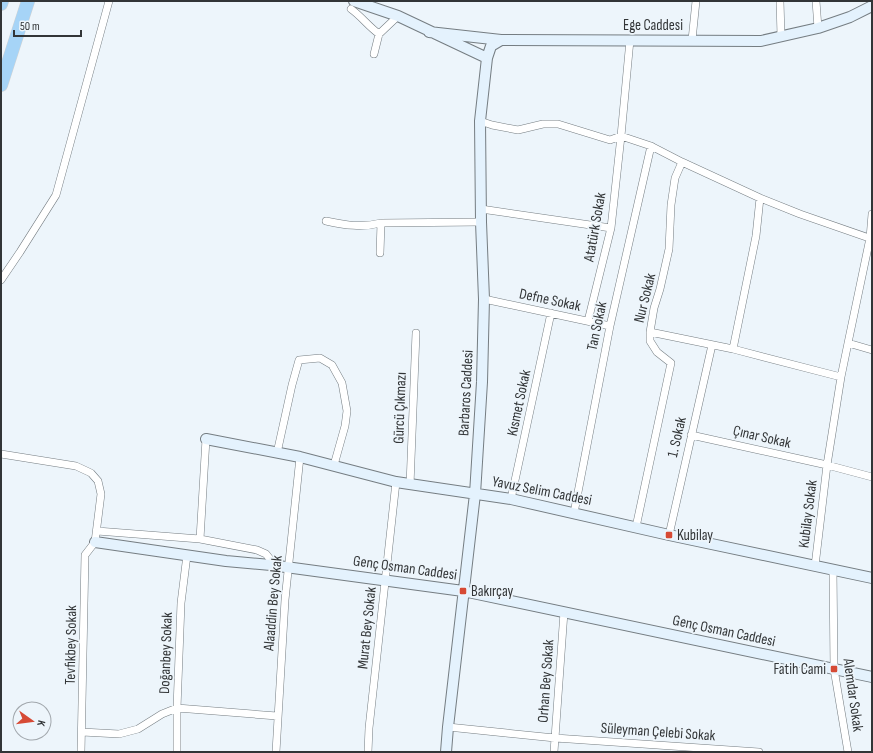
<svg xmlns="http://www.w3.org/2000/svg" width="873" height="753" font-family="'Sofia Sans Condensed',sans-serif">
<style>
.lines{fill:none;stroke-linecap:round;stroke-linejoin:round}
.street-casing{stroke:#757d82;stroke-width:8}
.secondary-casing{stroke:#757d82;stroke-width:12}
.highway-casing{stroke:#d2d3d3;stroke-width:14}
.street{stroke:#fff;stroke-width:7}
.secondary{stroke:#e4f2fd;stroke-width:10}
.highway{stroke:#a6d4f7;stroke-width:13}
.poi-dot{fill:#d64a35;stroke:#edf5fb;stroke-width:1.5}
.labels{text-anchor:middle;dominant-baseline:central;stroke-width:3.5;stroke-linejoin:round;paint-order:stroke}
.street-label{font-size:15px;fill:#323537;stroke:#edf5fb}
.poi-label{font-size:15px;fill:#323537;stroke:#edf5fb;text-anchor:start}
</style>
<rect width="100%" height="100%" fill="#edf5fb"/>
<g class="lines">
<g class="street-casing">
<path id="street" d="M780 1 781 36
M816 1 818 28
M351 9C361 16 368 26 379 34L398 16
M630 40 621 136 651 146 682 162 760 198 800 214 872 239
M692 40 696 1
M374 54 379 34
M480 121 492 125 518 130 543 124H558L610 140 621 136 611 228 588 321
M760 198 756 236 733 349 841 377 827 465 815 566
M481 209 611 228
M326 221C344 225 362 228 381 223L380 253
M381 223 481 222
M1 280 20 252 56 195 109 1
M484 299 610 326
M650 332 733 349
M848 343 870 238 872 214
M841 377 848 343 872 350
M691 435 827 465 872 477
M277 453 292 385 299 360 320 358 332 365 342 383 347 411 345 426 334 465
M1 454 76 466 91 473 98 481 101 494 95 542 85 555 81 752
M410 485 416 333
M511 499 551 313
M574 513 610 326 651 146
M636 527 671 363 657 352 650 341V332L654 308 660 289 669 249 671 205 675 178 682 162
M97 531 200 539 206 439
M669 535 712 345
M200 539 257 550 266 554 270 559 271 565
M833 569 834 669 848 752
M448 727 555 738 759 752
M82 732 119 734 138 729 162 714 177 708 277 716
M177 752V708L181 603 187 555
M276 752 285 600 300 457
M368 752 369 728 396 482
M554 752 564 612"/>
</g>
<g class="secondary-casing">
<path id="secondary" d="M354 1 398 16 487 58
M429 32 501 40 761 41 818 28 850 17 872 6
M206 439 300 457 396 482 511 499 669 535 872 578
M95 542 226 561 271 565 463 591 872 677
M446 752 448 727 475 494 482 382 484 299 481 222 480 121 487 58 491 46 501 40"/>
</g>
<g class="highway-casing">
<path id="highway" d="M1 4 2 1
M1 85 28 1"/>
</g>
<use href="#street" class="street"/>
<use href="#secondary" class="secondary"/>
<use href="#highway" class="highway"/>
</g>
<g class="poi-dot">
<rect x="665" y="531" width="8" height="8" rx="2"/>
<rect x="459" y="587" width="8" height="8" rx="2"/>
<rect x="830" y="665" width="8" height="8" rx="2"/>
</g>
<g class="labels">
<g class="street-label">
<text x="653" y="25">Ege Caddesi</text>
<text transform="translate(595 227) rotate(-80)">Atatürk Sokak</text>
<text transform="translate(645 298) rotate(-76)">Nur Sokak</text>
<text transform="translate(550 300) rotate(12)">Defne Sokak</text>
<text transform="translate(597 326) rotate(-78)">Tan Sokak</text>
<text transform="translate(466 393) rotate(-87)">Barbaros Caddesi</text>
<text transform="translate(519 403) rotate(-78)">Kısmet Sokak</text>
<text transform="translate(400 408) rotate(-88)">Gürcü Çıkmazı</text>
<text transform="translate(677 437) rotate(-77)">1. Sokak</text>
<text transform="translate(762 437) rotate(13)">Çınar Sokak</text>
<text transform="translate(542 491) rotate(11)">Yavuz Selim Caddesi</text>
<text transform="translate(808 514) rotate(-83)">Kubilay Sokak</text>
<text transform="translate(405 568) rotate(8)">Genç Osman Caddesi</text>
<text transform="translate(273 603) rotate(-85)">Alaaddin Bey Sokak</text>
<text transform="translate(367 628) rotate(-84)">Murat Bey Sokak</text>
<text transform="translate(724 631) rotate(12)">Genç Osman Caddesi</text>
<text transform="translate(71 645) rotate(-89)">Tevfikbey Sokak</text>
<text transform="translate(166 653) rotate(-88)">Doğanbey Sokak</text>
<text transform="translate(546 681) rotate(-86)">Orhan Bey Sokak</text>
<text transform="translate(853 695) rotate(82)">Alemdar Sokak</text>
<text transform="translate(658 732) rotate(4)">Süleyman Çelebi Sokak</text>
</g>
<g class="poi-label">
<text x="677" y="535">Kubilay</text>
<text x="471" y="591">Bakırçay</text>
<text x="826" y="669" text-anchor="end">Fatih Cami</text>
</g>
</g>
<rect width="873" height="753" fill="none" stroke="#323537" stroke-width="4"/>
<g transform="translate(32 721) rotate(104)"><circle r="19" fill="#edf5fb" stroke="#a2a8ad"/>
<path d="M0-3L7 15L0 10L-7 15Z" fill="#d64a35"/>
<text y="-6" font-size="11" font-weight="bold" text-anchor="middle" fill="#323537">K</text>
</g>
<path d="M14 30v6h67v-6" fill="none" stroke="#323537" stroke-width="2"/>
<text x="20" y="30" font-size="12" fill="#323537" stroke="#edf5fb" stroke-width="3" paint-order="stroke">50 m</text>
</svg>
